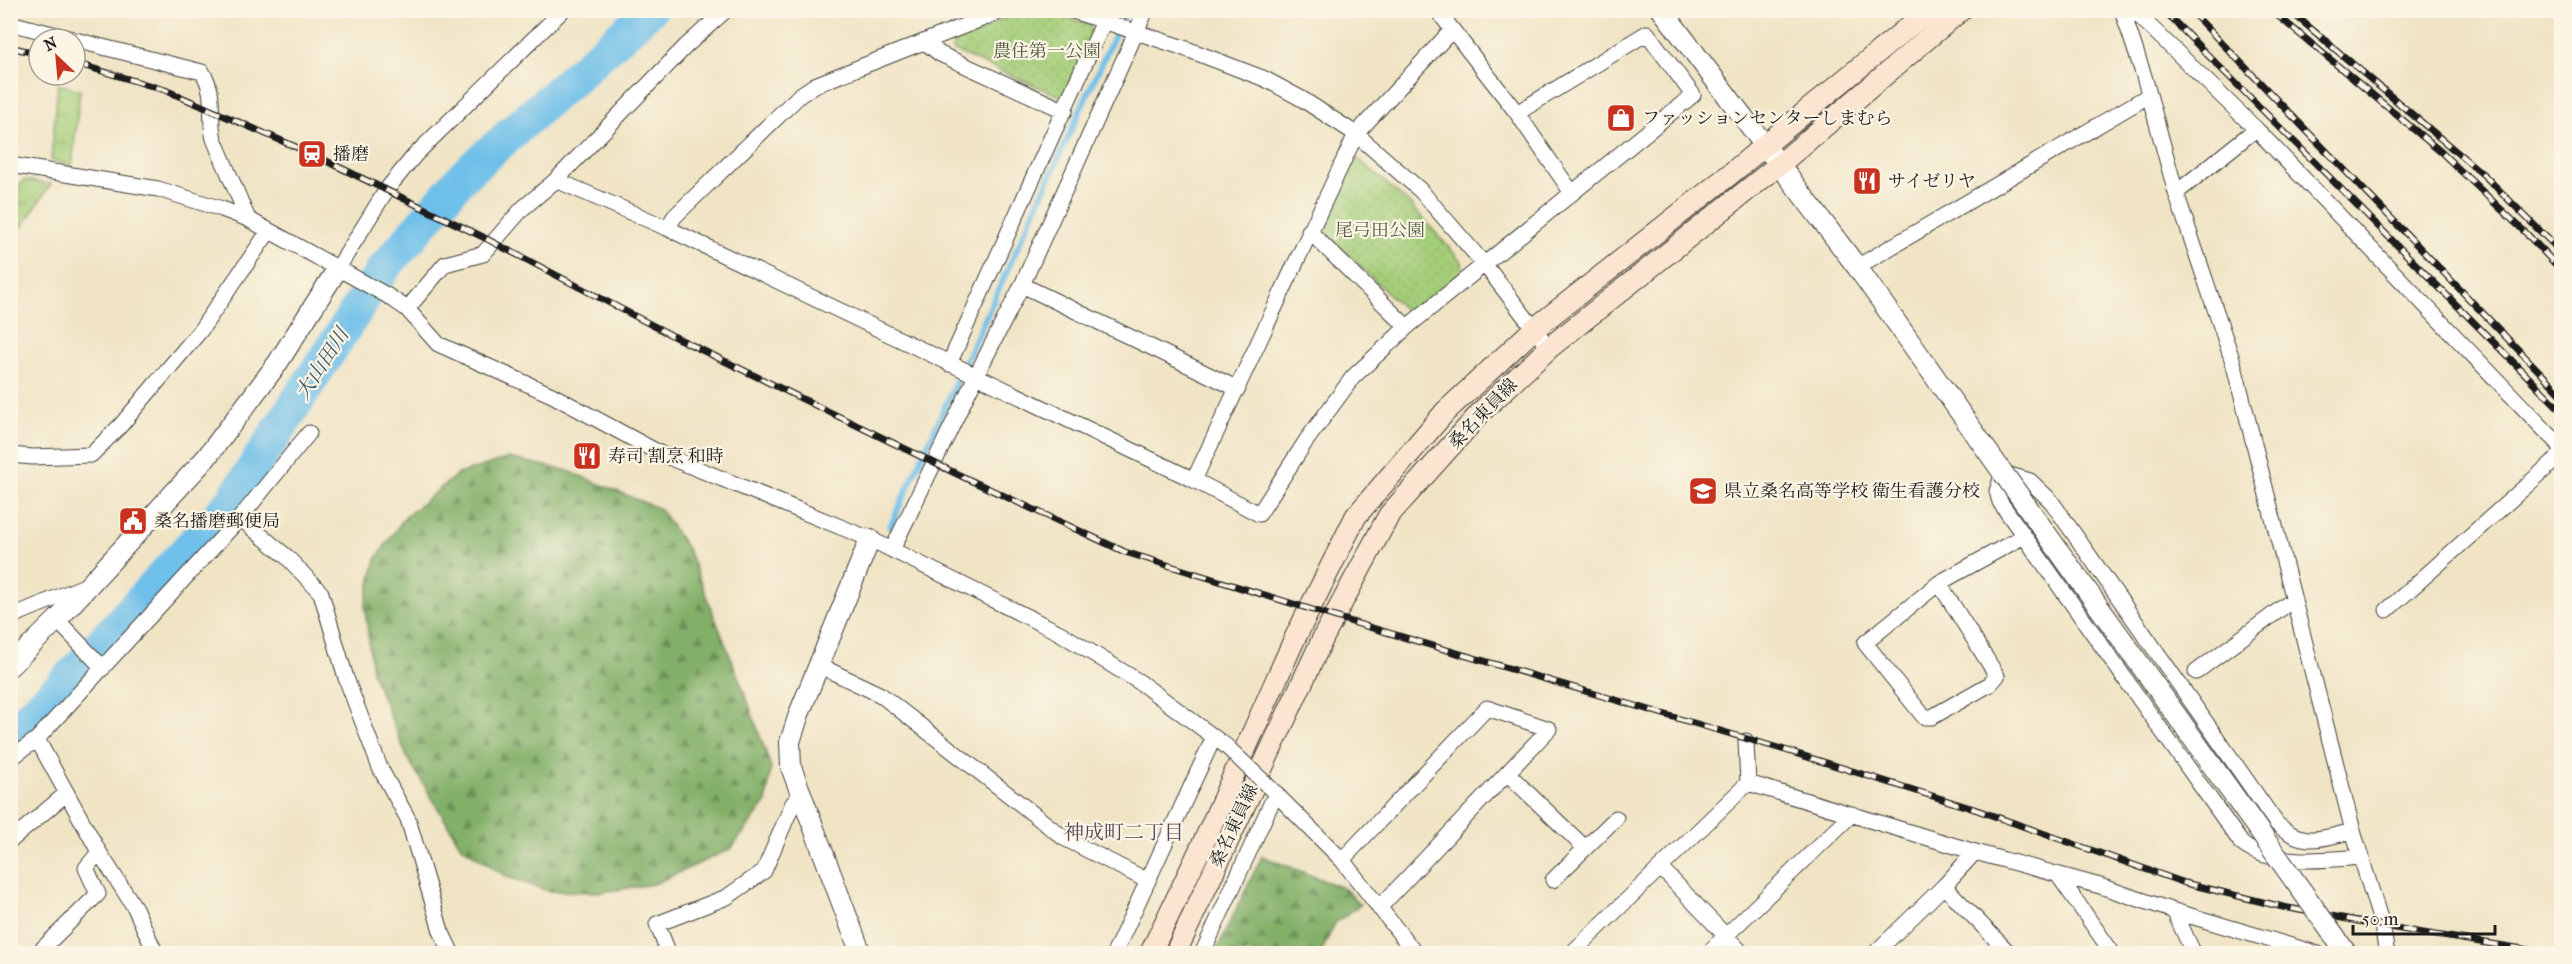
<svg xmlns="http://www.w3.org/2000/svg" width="2572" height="964" font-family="'IM FELL French Canon','Noto Serif JP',serif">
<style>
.grass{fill:url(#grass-tufts);stroke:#60744a;stroke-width:1.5}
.forest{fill:url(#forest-firs);stroke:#506642;stroke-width:1.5}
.park{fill:url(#park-dots);stroke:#60744a;stroke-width:1.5}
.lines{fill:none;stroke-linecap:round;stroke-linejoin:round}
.stream{stroke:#6ebfe9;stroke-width:6}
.river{stroke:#6ebfe9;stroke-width:34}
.minor-casing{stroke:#3c3a35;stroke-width:17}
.tertiary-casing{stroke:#3c3a35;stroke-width:22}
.secondary-casing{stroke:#3c3a35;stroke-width:23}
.minor{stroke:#fff;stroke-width:15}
.tertiary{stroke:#fff;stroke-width:20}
.secondary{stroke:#fce5d0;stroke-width:21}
.rail-casing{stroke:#1c1c1c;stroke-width:7}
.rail{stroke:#fcf5e5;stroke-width:4.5;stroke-dasharray:14;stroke-linecap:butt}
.minor-bridge-casing{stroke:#3c3a35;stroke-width:17;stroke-linecap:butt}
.tertiary-bridge-casing{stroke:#3c3a35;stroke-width:22;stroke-linecap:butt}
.minor-bridge{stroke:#fff;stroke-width:15}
.tertiary-bridge{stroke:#fff;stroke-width:20}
.labels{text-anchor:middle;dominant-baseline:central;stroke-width:4.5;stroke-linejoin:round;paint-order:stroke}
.park-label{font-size:18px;fill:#4c5a3d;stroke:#fcf5e5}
.poi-label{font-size:18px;fill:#1c1c1c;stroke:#fcf5e5;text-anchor:start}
.street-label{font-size:18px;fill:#1c1c1c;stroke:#fcf5e5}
.water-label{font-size:20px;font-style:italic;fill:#395564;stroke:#fcf5e5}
.neighbourhood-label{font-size:20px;fill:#524859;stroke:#fcf5e5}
</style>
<defs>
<pattern id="grass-tufts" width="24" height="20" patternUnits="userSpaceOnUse" patternTransform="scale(1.5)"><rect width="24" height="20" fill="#a4cd79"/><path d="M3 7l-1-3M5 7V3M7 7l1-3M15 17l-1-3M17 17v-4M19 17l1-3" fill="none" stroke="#8daf68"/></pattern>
<pattern id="forest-firs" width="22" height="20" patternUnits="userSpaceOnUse" patternTransform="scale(1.5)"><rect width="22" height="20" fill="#83b069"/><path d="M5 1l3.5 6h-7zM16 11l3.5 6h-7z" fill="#6a8e56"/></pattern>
<pattern id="park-dots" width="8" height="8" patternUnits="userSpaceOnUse" patternTransform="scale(1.5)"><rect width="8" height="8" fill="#a4cd79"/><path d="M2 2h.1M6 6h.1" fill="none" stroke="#8daf68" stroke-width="1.8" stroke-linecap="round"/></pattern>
</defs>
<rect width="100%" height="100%" fill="#fcf5e5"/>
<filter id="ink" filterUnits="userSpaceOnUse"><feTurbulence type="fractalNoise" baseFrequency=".0167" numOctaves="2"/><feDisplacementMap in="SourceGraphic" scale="12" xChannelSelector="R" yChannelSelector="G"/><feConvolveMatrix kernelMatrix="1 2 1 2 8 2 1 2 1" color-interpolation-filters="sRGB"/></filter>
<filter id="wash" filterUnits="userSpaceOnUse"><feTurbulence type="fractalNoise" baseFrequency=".008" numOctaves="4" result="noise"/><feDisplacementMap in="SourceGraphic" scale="24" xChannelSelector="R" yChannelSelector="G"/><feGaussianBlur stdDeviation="1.35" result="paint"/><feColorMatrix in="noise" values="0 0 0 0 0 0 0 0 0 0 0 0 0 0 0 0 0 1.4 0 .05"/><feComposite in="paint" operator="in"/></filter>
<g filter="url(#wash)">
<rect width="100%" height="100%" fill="#f0e4c5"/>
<path class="grass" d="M58 84 80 90 72 166 51 160Z
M23 180 51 184 13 240 11 238V200Z"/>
<path class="forest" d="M509 458 568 471 660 509 688 550 747 699 771 767 766 803 731 849 654 884 602 892 549 891 507 877 461 846 407 757 372 672 365 606 376 559 404 518 458 474Z
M1262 856 1345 889 1360 905 1335 923 1321 953H1215Z"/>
<path class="park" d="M1021 11H1043L1089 24 1093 37 1070 93 1057 95 952 50 953 42Z
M1353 158 1358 159 1409 203 1462 262 1463 273 1412 312 1405 310 1326 233 1323 226Z"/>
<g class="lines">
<path class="stream" d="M890 527 1126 10"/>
<path class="river" d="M10 734 69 678 232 501 384 268 463 176 650 10"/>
</g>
</g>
<g filter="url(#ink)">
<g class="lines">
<g class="minor-casing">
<path id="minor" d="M1070 10 1184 48 1265 79 1302 99 1356 134 1420 190 1485 265 1549 348
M1437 10 1517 113 1572 193
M2122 10 2144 76 2176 193 2233 362 2353 831 2382 925 2387 954
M2133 10 2256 129 2562 448
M10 23 72 39
M75 40 202 72C217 93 208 116 214 139L248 219
M925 42 940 54 1065 111
M10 165 158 189 222 209 248 219 388 296 407 309 438 344 552 395 661 454 870 539 1060 633 1141 683 1226 746
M556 180 667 228 1194 480 1259 514 1306 441 1353 377 1407 327 1693 95 1647 33 1517 113
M2176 193 2256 129
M667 228 675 216 800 95 815 85 1004 10
M1309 231 1407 327
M1857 267 2148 96
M338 268 387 189 415 155 563 10
M1022 285 1238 389
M407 309 445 264 483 254 522 209 556 180 686 46 726 10
M949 364 1109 10
M10 455 33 457 91 455 121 425 200 331 269 231
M1194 480 1356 134 1451 31
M240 518 287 557 321 593 346 678 380 768 408 819 441 931 452 954
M892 550 976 376 1022 285 1146 10
M1939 583 1997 676 1990 684 1932 717H1924L1865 643 1939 583 2024 536
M2387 610 2562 454
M10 617 87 585
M57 620 103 668
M818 665 881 695 1064 838 1148 881
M2196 672 2294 599
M37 739 99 852 135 908 156 954
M10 759 37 739 240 518 309 433
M1507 773 1585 848
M1748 783 1975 852 2100 886 2174 911 2318 954
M1267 785 1342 860 1416 954
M2353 831C2322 838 2304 848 2277 824L2051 501 2030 481 2003 473 1997 491 2000 502 2242 844C2269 866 2327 860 2360 857
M10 841 67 793
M1342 860 1487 708 1549 729 1379 908
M1661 868 1743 954
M2058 875 2113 954
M1553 880 1616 818
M1944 886 2010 954
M2174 911 2194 954
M37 954 98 894 86 868 99 852
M669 954 657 924 727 897 764 871 793 803 802 795
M1114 954 1214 737
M1202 954 1276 793
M1571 954 1748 783 1746 741
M1707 954 1852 814
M1874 954 1944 886 1975 852"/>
</g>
<g class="tertiary-casing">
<path id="tertiary" d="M1662 10 1857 267 2003 473
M10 666 57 620 206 458 277 364 338 268
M861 954 791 767 790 742 799 714 870 539"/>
</g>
<g class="secondary-casing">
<path id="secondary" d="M1150 954 1206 837 1294 640 1356 516 1445 412 1534 329 1729 175 1929 10
M1175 954 1324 636 1389 515 1483 410 1549 348 1780 164 1961 10"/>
</g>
<use href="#minor" class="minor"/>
<use href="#tertiary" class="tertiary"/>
<use href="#secondary" class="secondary"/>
<g class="rail-casing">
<path id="rail" d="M2163 10 2562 411
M2190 10 2562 395
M2271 10 2441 152 2526 233 2562 271
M2289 10 2485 176 2562 253
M10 47 39 54
M75 63 165 90 312 154 483 237 673 336 957 474 1125 552 1352 622 1785 750 1974 809 2185 883 2283 907 2417 932 2555 954"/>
</g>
<use href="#rail" class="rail"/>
<g class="minor-bridge-casing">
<path id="minor-bridge" d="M1226 746 1267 785"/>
</g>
<g class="tertiary-bridge-casing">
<path id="tertiary-bridge" d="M2003 473 2347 954"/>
</g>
<use href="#minor-bridge" class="minor-bridge"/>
<use href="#tertiary-bridge" class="tertiary-bridge"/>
</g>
</g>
<defs>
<g id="shop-square" transform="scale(1.5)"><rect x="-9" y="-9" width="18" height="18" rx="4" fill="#c8321e" stroke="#fcf5e5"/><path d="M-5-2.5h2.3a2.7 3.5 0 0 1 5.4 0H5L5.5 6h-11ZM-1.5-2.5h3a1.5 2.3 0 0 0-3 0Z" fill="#fff"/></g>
<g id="station-square" transform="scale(1.5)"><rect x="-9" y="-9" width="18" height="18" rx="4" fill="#c8321e" stroke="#fcf5e5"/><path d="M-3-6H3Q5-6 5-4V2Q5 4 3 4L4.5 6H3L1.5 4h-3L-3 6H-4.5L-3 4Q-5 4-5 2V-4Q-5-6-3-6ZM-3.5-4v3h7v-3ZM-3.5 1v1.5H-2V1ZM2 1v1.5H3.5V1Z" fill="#fff"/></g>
<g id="restaurant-square" transform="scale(1.5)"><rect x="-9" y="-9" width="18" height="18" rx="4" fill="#c8321e" stroke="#fcf5e5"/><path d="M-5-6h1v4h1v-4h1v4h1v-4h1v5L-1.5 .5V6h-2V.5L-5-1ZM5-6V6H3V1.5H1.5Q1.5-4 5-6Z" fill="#fff"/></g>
<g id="school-square" transform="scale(1.5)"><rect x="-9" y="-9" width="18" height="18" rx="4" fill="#c8321e" stroke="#fcf5e5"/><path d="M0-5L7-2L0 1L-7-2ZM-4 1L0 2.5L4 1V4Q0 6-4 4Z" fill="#fff"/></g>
<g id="civic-square" transform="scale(1.5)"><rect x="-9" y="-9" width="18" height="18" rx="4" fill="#c8321e" stroke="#fcf5e5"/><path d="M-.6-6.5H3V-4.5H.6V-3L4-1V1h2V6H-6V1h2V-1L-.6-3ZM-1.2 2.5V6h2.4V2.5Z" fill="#fff"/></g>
</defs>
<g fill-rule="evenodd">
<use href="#shop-square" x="1621" y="118"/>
<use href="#station-square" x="312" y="154"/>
<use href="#restaurant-square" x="1867" y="181"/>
<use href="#restaurant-square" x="587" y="456"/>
<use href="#school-square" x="1703" y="491"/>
<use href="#civic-square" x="133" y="521"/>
</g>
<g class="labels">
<g class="park-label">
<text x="1047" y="51">農住第一公園</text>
<text x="1380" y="230">尾弓田公園</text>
</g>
<g class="poi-label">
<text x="1642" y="118">ファッションセンターしまむら</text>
<text x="333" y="154">播磨</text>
<text x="1888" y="181">サイゼリヤ</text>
<text x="608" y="456">寿司 割烹 和時</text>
<text x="1724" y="491">県立桑名高等学校 衛生看護分校</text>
<text x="154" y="521">桑名播磨郵便局</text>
</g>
<g class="street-label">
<text transform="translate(1483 414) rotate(-46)">桑名東員線</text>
<text transform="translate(1234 826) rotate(-65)">桑名東員線</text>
</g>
<g class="water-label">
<text transform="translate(322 364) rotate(-57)">大山田川</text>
</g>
<g class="neighbourhood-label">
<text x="1124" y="832">神成町二丁目</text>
</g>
</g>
<rect width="2572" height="964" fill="none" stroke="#fcf5e5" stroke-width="36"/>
<g transform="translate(57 57) rotate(334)"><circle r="28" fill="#fcf5e5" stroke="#a29e95" stroke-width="1.5"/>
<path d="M0-4.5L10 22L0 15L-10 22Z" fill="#c8321e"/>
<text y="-9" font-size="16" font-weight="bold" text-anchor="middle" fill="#1c1c1c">N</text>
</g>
<path d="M2353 925v9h142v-9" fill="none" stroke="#1c1c1c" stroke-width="3"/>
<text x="2362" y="925" font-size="18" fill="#1c1c1c" stroke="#fcf5e5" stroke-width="4.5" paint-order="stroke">50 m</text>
</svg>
